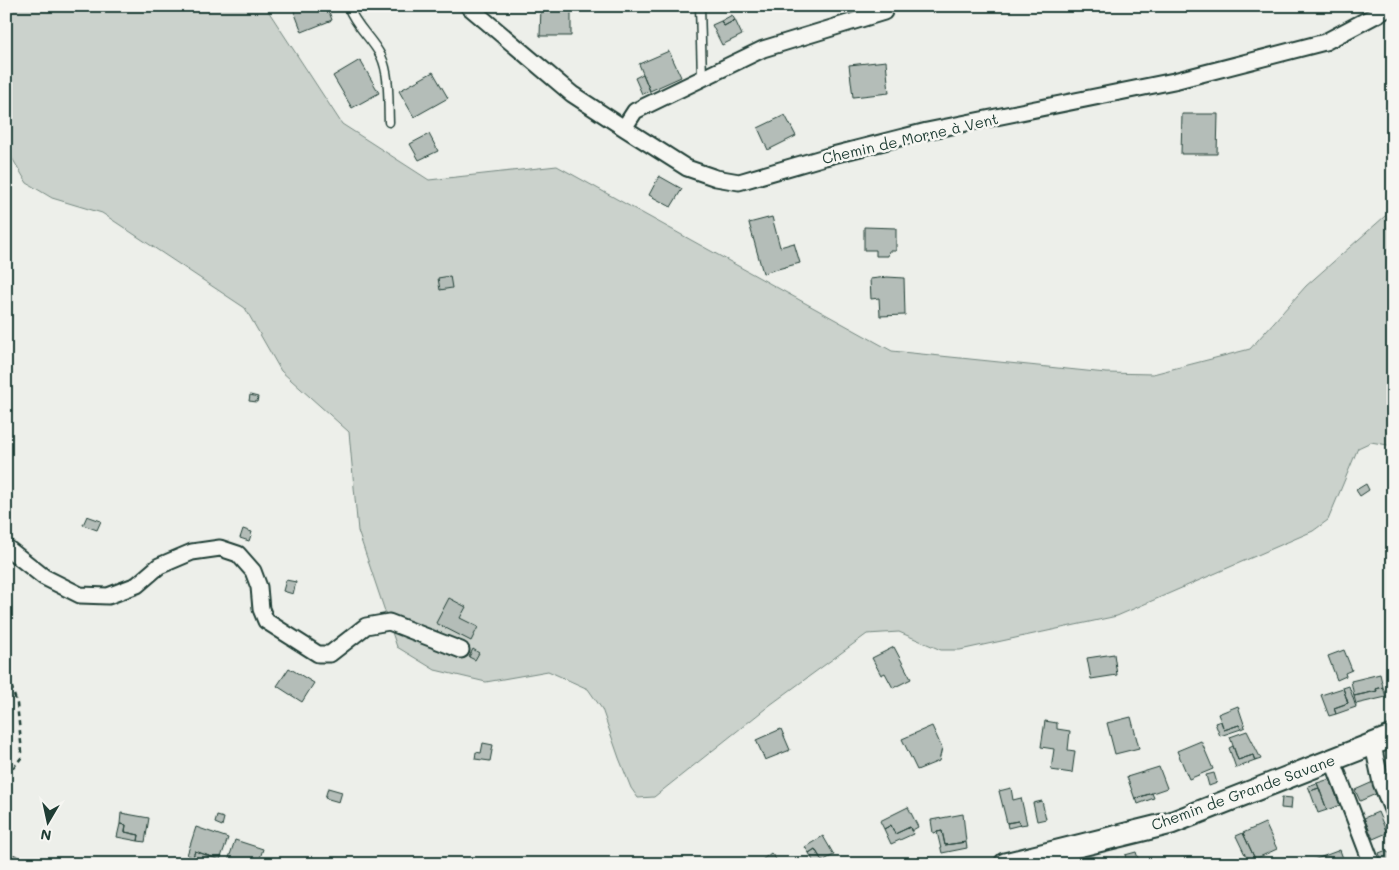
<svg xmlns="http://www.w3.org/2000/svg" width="1399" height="870" font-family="Mali,sans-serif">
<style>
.green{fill:#cbd2cc;stroke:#758880}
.building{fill:#b4bdb8;stroke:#1f3d34}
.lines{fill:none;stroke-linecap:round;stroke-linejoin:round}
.lane-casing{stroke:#1f3d34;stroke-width:11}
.street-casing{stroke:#1f3d34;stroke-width:19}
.secondary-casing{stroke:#1f3d34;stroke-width:25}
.path{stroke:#1f3d34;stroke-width:2.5;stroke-dasharray:5 4;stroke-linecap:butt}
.lane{stroke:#f6f6f2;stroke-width:8}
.street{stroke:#f6f6f2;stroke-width:15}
.secondary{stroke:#f6f6f2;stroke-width:21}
.labels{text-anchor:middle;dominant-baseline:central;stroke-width:5;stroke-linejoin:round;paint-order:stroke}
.street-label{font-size:15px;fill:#1f3d34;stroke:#f6f6f2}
</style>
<rect width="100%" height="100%" fill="#edefea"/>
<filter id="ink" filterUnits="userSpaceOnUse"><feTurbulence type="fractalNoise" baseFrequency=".02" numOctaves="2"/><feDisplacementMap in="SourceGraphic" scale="10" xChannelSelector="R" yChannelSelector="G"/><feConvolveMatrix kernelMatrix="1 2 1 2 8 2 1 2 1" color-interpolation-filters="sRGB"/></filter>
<g filter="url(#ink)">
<path class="green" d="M6 6H265L342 124 429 180 557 166 892 351 1106 373 1153 374 1250 349 1306 286 1393 209V446L1371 442 1358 448 1328 520 1313 531 1117 616 960 650H941L899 632 867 634 770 705 654 797 638 798 631 788 619 758 602 709 588 689 548 671 486 682 435 670 397 647 358 531 349 432 281 371 245 308 102 213 52 198 27 183 6 148Z"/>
<path class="building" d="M292 6H327L332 20 302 32Z
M541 6H571V36H540Z
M846 6H875L876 8 849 17Z
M732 15 735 20 724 26 721 21Z
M735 20 742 35 722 45 712 25 721 21 724 26Z
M669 51 681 77 650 91 639 64Z
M360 60 379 93 352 108 333 76Z
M886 61 889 93 853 97 849 65Z
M433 72 448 98 414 117 399 91Z
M643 74 650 91 642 94 635 78Z
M1182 114H1218L1217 154H1181Z
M785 115 796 136 768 150 758 128Z
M429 134 438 151 419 160 410 144Z
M659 176 682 189 671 207 649 195Z
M772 217 780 247 794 243 800 263 763 273 749 223Z
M864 227 896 228V251H889L888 256H876V250H864Z
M450 276 452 288 440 290 438 278Z
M887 277 904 278 905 315 880 316 879 298 871 299 870 279Z
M250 395 258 397 257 402 249 401Z
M1366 484 1369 490 1360 496 1356 490Z
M87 516 101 521 97 530 83 525Z
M243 529 252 532 249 541 240 538Z
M286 580 296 582 293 594 283 591Z
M449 598 466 607 460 618 478 627 471 641 436 623Z
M894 647 911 679 893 688 885 673 881 675 872 658Z
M473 649 479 653 475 660 469 657Z
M1344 650 1352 670 1345 673 1346 676 1337 680 1328 656Z
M1114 654 1117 675 1091 679 1087 658Z
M289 668 314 683 302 702 277 686Z
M1380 674 1383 687 1376 689 1377 691 1354 696 1351 681Z
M1349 686 1356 707 1336 714 1334 708 1348 703 1343 688Z
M1383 687 1386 697 1356 704 1354 696 1377 691 1376 689Z
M1343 688 1348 703 1334 708 1336 714 1329 716 1321 695Z
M1238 706 1245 727 1241 729 1239 725 1224 730 1218 714Z
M1131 717 1139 748 1115 754 1107 723Z
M1045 721 1057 723V729L1070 731 1068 750 1075 751 1072 773 1051 770 1054 749 1041 747Z
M1221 721 1224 730 1239 725 1241 729 1220 736 1215 723Z
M932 726 942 748 939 761 917 770 902 739Z
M781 729 790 750 765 760 756 740Z
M1247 731 1261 759 1255 761 1253 755 1238 760 1230 737Z
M1201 741 1213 769 1189 779 1177 751Z
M483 743 493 745 490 761 475 759 476 752 481 753Z
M1233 746 1238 760 1253 755 1255 761 1236 768 1229 748Z
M1159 767 1167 788 1135 799 1127 777Z
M1214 773 1217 783 1209 786 1206 775Z
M1330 779 1340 805 1327 810 1317 783Z
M1373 782 1378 793 1360 801 1355 790Z
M1317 783 1319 788 1310 791 1308 786Z
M328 788 342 792 339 802 325 798Z
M1011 788 1013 800 1021 798 1027 824 1020 825 1018 821 1007 823 999 791Z
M1319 788 1327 810 1318 813 1310 791Z
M1152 793 1154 798 1138 804 1136 798Z
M1282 797 1292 798 1291 809 1281 808Z
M1042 801 1046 819 1037 821 1033 803Z
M908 807 918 827 911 831 910 827 895 834 891 825 884 829 880 821Z
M1378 812 1387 833 1373 839 1364 818Z
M121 813 149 818 145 842 138 841 139 835 125 832 126 825 120 824Z
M963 814 966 842 945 845 942 831 933 833 931 820Z
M217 816 224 818 222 826 215 823Z
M1018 821 1020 825 1008 828 1007 823Z
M1265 823 1277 849 1255 859 1243 833Z
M120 824 126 825 125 832 139 835 138 841 117 837Z
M891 825 895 834 910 827 913 834 891 844 884 829Z
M196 827 228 838 220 860 195 851 193 857 187 855Z
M942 831 945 845 966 842 967 848 942 853 937 832Z
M1243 833 1255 859 1249 863 1236 836Z
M823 836 834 855 822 861 815 849 809 853 805 847Z
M235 840 263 849 259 861 253 859 251 864H227Z
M815 849 822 861 817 864H815L809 853Z
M1340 850 1345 864H1312L1311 861Z
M1387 850 1388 853 1393 851V864H1388L1387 859 1382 861 1379 853Z
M195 851 220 860 219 864 193 857Z
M1136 852 1140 864H1128L1125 855Z
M771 853 780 864H757Z
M1118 858 1120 864H1108L1107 862Z
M253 859 266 863 265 864H251Z"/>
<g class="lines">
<g class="lane-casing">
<path id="lane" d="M348 6C356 27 371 37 381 56 390 75 388 102 389 122
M700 6 702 78"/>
</g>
<g class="street-casing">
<path id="street" d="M468 6 572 94 624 128 687 168 716 178 739 182 825 157 927 131 1174 81 1325 42 1393 6
M624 128 635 111 763 49 884 12
M6 547 44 577 80 595 108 596 137 585 159 566 192 552 220 548 238 554 253 571 259 587 261 609 266 621 318 654H330L366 626 389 622 461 650
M1373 745 1381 783 1393 812
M1332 759 1372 864
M6 862 13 864"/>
</g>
<g class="secondary-casing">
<path id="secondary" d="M1005 864 1171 823 1393 736"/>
</g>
<path class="path" d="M6 669 17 704 22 752 21 758 6 777"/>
<use href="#lane" class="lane"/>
<use href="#street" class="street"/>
<use href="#secondary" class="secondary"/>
</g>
</g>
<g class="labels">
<g class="street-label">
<text transform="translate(910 138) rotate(-13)">Chemin de Morne à Vent</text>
<text transform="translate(1243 792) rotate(-20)">Chemin de Grande Savane</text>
</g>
</g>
<rect width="1399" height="870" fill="none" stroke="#f6f6f2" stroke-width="25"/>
<rect x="12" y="12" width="1374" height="845" fill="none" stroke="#1f3d34" stroke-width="2" filter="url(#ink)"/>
<g transform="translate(48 822) rotate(189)" stroke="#f6f6f2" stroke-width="4" paint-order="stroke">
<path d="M0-4L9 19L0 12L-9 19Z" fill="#1f3d34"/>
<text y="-8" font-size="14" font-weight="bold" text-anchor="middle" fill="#1f3d34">N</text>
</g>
</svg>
